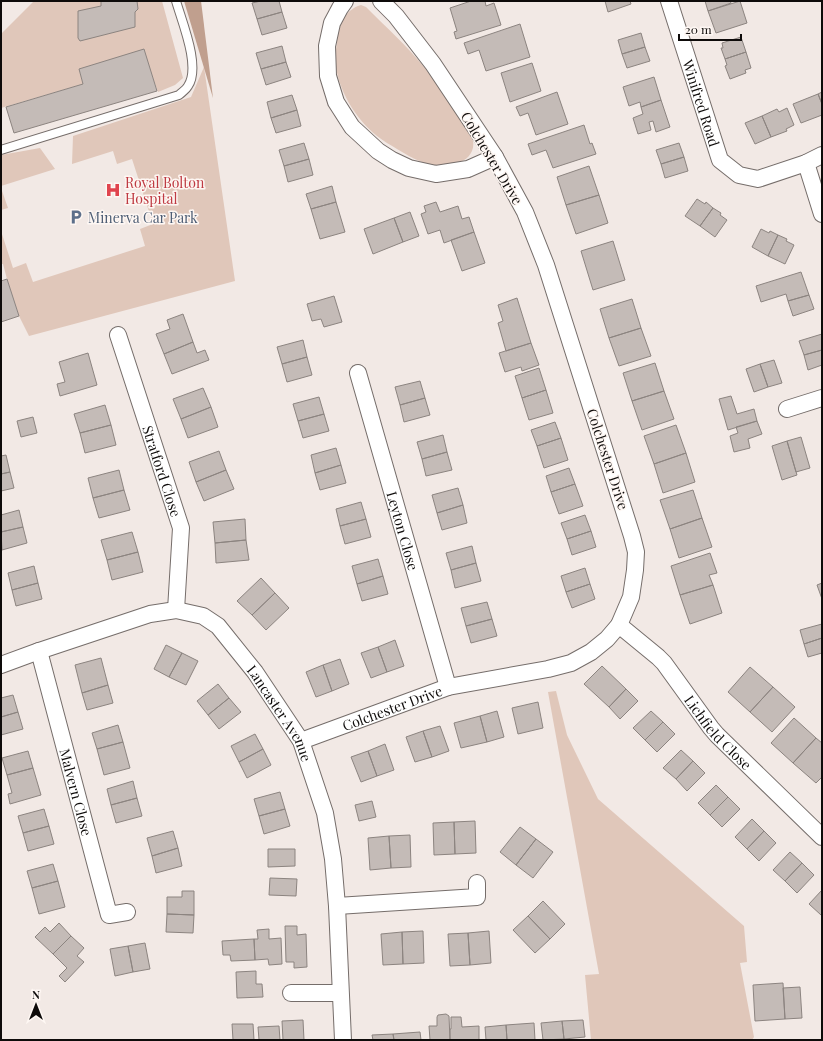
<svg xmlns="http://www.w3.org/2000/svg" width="823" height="1041" font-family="'Playfair Display',serif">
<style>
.green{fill:#e0c7ba}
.forest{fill:#c09f8e}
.building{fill:#c4bbb7;stroke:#8c8480}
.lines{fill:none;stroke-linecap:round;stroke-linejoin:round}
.lane-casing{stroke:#756d6a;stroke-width:10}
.street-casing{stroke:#756d6a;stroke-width:18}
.lane{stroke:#fff;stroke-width:8}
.street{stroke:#fff;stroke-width:16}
.labels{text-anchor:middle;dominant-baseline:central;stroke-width:3;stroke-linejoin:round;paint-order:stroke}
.street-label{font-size:14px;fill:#0e0b0a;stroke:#fef7f3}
.health-label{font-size:14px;fill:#be3a42;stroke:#fef7f3;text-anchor:start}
.service-label{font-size:14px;fill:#4e5e75;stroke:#fef7f3;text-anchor:start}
</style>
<rect width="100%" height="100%" fill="#f2e9e5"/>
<path class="green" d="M34 1H162L183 78 175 85 158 92 143 51 79 69 83 84 1 108V34Z
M361 5 366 7C386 27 407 46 425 68 437 84 448 101 459 118 463 124 471 135 473 141 475 152 467 161 457 163 431 169 419 162 397 149 391 145 383 141 377 136 355 118 338 90 335 61 335 55 336 49 337 43 338 26 344 10 361 5Z
M204 67 235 281 29 336 19 316 7 279 3 264H1V231L13 268 26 263 33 282 145 246 140 229 153 224 132 159 117 164 113 151 72 164 73 136 191 97Z
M40 148 55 169 1 186V155Z
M1 188 8 208 1 210Z
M556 691 567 735 598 799 744 926 747 962 740 963 754 1037 752 1040H591L585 975 599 974 548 692Z"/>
<path class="forest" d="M184 1H201L213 98Z"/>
<path class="building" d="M101 1H137L138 9 135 12V27L80 41 78 38V11L101 6Z
M261 1H279L282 12 257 19 252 3Z
M471 1H485L486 6 494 3 501 25 456 39 454 32 457 31 450 8Z
M605 1H630L631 4 608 12Z
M705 1H730L731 3 708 11Z
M740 1 747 23 716 33 708 11Z
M282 12 287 28 262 35 257 19Z
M520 24 530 57 486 71 479 50 468 54 464 43Z
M641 33 645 47 622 54 618 40Z
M741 37 746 52 725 59 721 48H723L722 43Z
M282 46 286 62 261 69 256 53Z
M645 47 650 61 627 68 622 54Z
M144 49 157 91 14 133 6 107 83 84 79 69Z
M746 52 751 68 745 70 746 73 730 79 725 66 727 65 725 59Z
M286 62 291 77 266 85 261 69Z
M532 63 541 91 510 102 501 73Z
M654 77 661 100 641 107 640 102 629 106 623 87Z
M557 92 568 124 536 135 528 113 520 116 516 107Z
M822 92V104L818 94Z
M818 94 822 104V115L801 123 793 104Z
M292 95 297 110 271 118 267 102Z
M661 100 670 127 656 132 653 121 649 122 651 130 638 134 633 118 643 114 641 107Z
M787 108 794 125 786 129 787 131 771 137 762 116 777 109 779 112Z
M297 110 301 126 276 133 271 118Z
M762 116 771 137 755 144 745 123Z
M584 125 590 144 592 143 596 154 553 168 546 150 532 155 528 144Z
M304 143 309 159 284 166 279 150Z
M679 143 684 157 661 164 656 150Z
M684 157 688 171 665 178 661 164Z
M309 159 313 175 288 182 284 166Z
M589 166 599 195 566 205 557 177Z
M332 186 336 202 311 209 306 194Z
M599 195 608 223 576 234 566 205Z
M697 199 705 204 706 202 713 208 700 226 685 216Z
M336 202 345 232 320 239 311 209Z
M436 202 440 212 458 206 462 219 469 217 474 232 444 243 440 230 428 234 421 214 426 212 424 206Z
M713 208 721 213 720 215 727 220 715 237 700 226Z
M410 212 419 236 403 242 394 218Z
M394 218 403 242 373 254 364 229Z
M761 229 769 233 770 231 778 235 768 256 752 247Z
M474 232 485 263 462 271 451 240Z
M778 235 787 239 786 241 794 245 785 264 768 256Z
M613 241 625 280 593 290 581 251Z
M801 272 809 295 788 301 786 294 761 302 756 286Z
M7 279 19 316 1 322V281Z
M809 295 814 309 793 316 788 301Z
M334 296 342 322 324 327 321 319 312 321 307 304Z
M517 298 531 343 506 351 498 323 503 321 498 305Z
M632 299 641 328 609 338 600 309Z
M183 314 193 342 164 354 156 334 170 329 167 320Z
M641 328 651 356 619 366 609 338Z
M822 334V350L804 355 799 341Z
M303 340 307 357 282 364 277 347Z
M193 342 197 353 205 350 209 360 172 374 164 354Z
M531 343 539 365 522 371 521 367 505 372 499 353Z
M822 350V365L808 370 804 355Z
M88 353 97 385 60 396 57 384 65 382 59 362Z
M307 357 312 375 287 382 282 364Z
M774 360 782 383 768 387 760 364Z
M655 363 664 391 632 401 623 373Z
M760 364 768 387 754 392 746 369Z
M539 368 546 390 522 398 515 376Z
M420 381 425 398 400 405 395 387Z
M203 388 211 407 181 419 173 399Z
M546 390 553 413 529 420 522 398Z
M664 391 674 419 642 430 632 401Z
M731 396 737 414 754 409 757 421 728 430 719 399Z
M319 397 324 414 298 421 293 404Z
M425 398 430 415 404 422 400 405Z
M105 405 111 425 80 433 74 414Z
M211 407 218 427 188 438 181 419Z
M324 414 329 431 303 438 298 421Z
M33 417 37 433 21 437 17 421Z
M757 421 762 434 748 439 750 448 734 452 730 436 738 433 736 427Z
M555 422 561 438 537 446 531 430Z
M111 425 116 445 85 453 80 433Z
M676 425 686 453 654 464 644 436Z
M443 435 447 452 422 459 417 442Z
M801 437 810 468 796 472 787 441Z
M561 438 568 460 544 468 537 446Z
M787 441 797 475 782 480 772 446Z
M336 448 341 465 315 473 311 455Z
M219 451 226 470 196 482 189 462Z
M447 452 452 470 426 476 422 459Z
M686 453 695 482 663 493 654 464Z
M6 455 10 472 1 474V456Z
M341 465 346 483 320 490 315 473Z
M569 468 575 484 551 492 546 476Z
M119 470 124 490 93 498 88 478Z
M226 470 234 489 204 501 196 482Z
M10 472 14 488 1 491V474Z
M575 484 583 506 559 514 551 492Z
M458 488 463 505 437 513 432 495Z
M124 490 130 510 99 518 93 498Z
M693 490 702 518 670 529 660 500Z
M361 502 366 519 340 526 336 509Z
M463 505 467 523 442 530 437 513Z
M19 510 23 527 1 532V515Z
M585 515 591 531 567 539 561 523Z
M702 518 712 547 679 558 670 529Z
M245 519 246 540 215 543 213 522Z
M366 519 371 537 345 544 340 526Z
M23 527 27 543 2 550 1 532Z
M591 531 596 547 572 555 567 539Z
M132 532 138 552 107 560 101 540Z
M246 540 249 560 216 563 215 543Z
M472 546 476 563 451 570 446 553Z
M138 552 143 572 112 580 107 560Z
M710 553 717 573 709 575 713 585 680 595 671 566Z
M378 559 383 576 357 584 352 566Z
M476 563 481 581 455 588 451 570Z
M34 566 38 583 12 590 8 573Z
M585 568 590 584 566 592 561 576Z
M383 576 388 594 362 601 357 584Z
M261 578 275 593 252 615 237 601Z
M38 583 42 599 16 606 12 590Z
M822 583V599L817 585Z
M590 584 595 599 572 608 566 592Z
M713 585 722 613 690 624 680 595Z
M275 593 289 608 266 630 252 615Z
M487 602 492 619 466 626 461 608Z
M492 619 497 636 471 643 466 626Z
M822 624V638L804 644 800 630Z
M822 638V653L808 657 804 644Z
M395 640 404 666 387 672 378 647Z
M166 645 182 653 169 677 154 669Z
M378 647 387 672 371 678 361 653Z
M182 653 198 661 186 685 169 677Z
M101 658 108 685 82 693 75 665Z
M340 659 349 684 332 691 323 665Z
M323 665 332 691 316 697 306 672Z
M602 666 626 689 609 707 584 684Z
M750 667 773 687 750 712 728 692Z
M218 684 229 698 208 715 197 701Z
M108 685 113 703 87 710 82 693Z
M773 687 795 707 772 732 750 712Z
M626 689 638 701 620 719 609 707Z
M13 695 18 712 1 717V698Z
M229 698 241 712 219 729 208 715Z
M538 702 543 728 518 734 512 708Z
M497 711 504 737 487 742 480 716Z
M651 711 663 722 645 740 633 728Z
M18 712 23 729 1 735V717Z
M480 716 487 742 461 748 454 723Z
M794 718 816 738 793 763 771 743Z
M663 722 675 734 657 752 645 740Z
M118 725 123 742 97 749 92 733Z
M440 726 449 751 432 757 423 731Z
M423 731 432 757 415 762 406 737Z
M255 734 263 749 239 762 231 746Z
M816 738 822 743V777L816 783 793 763Z
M123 742 130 768 104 775 97 749Z
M385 744 394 770 377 776 368 751Z
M263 749 271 765 247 778 239 762Z
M681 750 693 761 676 779 663 768Z
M28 751 33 768 7 775 2 758Z
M368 751 377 776 361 782 351 757Z
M693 761 705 773 687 791 676 779Z
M33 768 41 795 10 804 8 794 12 793 7 775Z
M133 781 137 798 111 805 107 789Z
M716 785 728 797 710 815 698 803Z
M280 792 285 809 259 816 254 799Z
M728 797 740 809 722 827 710 815Z
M137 798 142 816 116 823 111 805Z
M372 801 376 817 359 821 355 805Z
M44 809 49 826 23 833 18 816Z
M285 809 290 826 264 834 259 816Z
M752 819 764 831 747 849 735 837Z
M475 821 476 853 455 854 454 822Z
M454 822 455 854 434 855 433 823Z
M49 826 54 844 28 851 23 833Z
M520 827 536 839 516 865 500 852Z
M173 831 178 848 152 856 147 838Z
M764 831 776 843 759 861 747 849Z
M410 835 411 867 391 868 389 836Z
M389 836 391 868 370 870 368 838Z
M536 839 553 852 533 878 516 865Z
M178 848 182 866 156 873 152 856Z
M268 849H295V866L268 867Z
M790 852 802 863 785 881 773 870Z
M802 863 814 875 797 893 785 881Z
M53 864 58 881 32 888 27 871Z
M270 878 297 879 296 896 269 895Z
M58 881 65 907 39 914 32 888Z
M822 890V914L821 915 809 904Z
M182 891H194V915L167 914V897H182Z
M543 901 565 924 550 939 528 916Z
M167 914 194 915 193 933 166 932Z
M528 916 550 939 535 953 513 930Z
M59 923 71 936 53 954 35 937 45 927 50 932Z
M285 926H297V935L306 934 307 967 294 968V962H286Z
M269 929V939L281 938 282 964 269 965 268 959 255 960 254 939H258L257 930Z
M423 931 424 963 403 964 402 932Z
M489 931 491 963 470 965 468 933Z
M402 932 403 964 383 965 381 934Z
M468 933 470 965 450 966 448 934Z
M71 936 84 948 77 956 84 962 65 982 59 976 67 968 53 954Z
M254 939 255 960 231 961 230 955H223L222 941Z
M145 943 150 969 133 972 128 946Z
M128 946 133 972 115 976 110 949Z
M256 971V984H262L263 997 237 998 236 972Z
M783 983 785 1019 755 1021 753 985Z
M800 987 802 1018 785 1019 783 988Z
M446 1014 449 1016 450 1040H430L429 1026H437V1017L438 1015Z
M451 1017H461L462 1027 479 1026V1040H450V1029H451Z
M303 1020 304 1040H283L282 1021Z
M583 1020 585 1037 564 1039 562 1021Z
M562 1021 564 1039 543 1040 541 1023Z
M534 1023 535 1040H507L506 1025Z
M232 1024H253L254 1040H233Z
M506 1025 507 1040H486L485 1027Z
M279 1026 280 1040H259L258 1027Z
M420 1032 421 1040H394L393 1034Z
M393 1034 394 1040H373L372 1035Z"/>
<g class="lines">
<g class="lane-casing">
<path id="lane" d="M1 150 179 95C182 92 186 90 188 86 201 67 182 22 176 1"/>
</g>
<g class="street-casing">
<g id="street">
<path d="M345 1 340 8 332 23 327 46 328 76 336 102 352 127 378 151 392 160 409 168 436 174 468 169 495 157"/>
<path id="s1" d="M669 1 720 160 739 175 758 179 806 163 822 155"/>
<path d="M806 163 822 214"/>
<path id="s2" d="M118 335 181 528 176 610"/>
<path id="s3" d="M358 373 448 687"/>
<path d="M787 409 822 398"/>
<path id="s4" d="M619 625 658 657 664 663 711 728 717 735 822 837"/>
<path id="s5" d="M39 651 109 915 127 912"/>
<path id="s6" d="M1 665 39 651 150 614 176 610 203 616 218 626 255 672 301 741 325 813 333 859 337 906 343 1040"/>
<path id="s7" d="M301 741 448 687 548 669 571 663 591 652 607 639 619 625 631 597 635 570 636 552 632 536 546 265 525 212 495 157 433 64 396 16 381 1"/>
<path d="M337 906 477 897V883"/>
<path d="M291 993H340"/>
</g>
</g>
<use href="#lane" class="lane"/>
<use href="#street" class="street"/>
</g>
<defs>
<g id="hospital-bare" transform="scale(1.2)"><path d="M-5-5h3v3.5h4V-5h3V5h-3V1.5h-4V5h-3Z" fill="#e0444e" stroke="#fef7f3" stroke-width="2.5" paint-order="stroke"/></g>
<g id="parking-bare" transform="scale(1.2)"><path d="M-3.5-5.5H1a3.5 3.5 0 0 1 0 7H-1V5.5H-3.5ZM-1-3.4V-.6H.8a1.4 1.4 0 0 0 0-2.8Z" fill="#5c6f8a" stroke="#fef7f3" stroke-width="2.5" paint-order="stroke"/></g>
</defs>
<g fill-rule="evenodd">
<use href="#hospital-bare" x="113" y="190"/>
<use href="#parking-bare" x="76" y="217"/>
</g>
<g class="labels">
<g class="street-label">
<text stroke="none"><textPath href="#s1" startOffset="107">Winifred Road</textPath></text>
<text transform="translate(492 158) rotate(59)">Colchester Drive</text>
<text transform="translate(608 459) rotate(72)">Colchester Drive</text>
<text stroke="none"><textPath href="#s2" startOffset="143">Stratford Close</textPath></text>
<text stroke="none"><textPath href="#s3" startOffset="164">Leyton Close</textPath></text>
<text stroke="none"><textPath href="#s7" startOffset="97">Colchester Drive</textPath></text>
<text stroke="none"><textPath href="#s6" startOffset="337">Lancaster Avenue</textPath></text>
<text stroke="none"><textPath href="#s4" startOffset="147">Lichfield Close</textPath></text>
<text stroke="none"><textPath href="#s5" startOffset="146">Malvern Close</textPath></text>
</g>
<g class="health-label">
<text x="125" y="182">Royal Bolton<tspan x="125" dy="16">Hospital</tspan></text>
</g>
<g class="service-label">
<text x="88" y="217">Minerva Car Park</text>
</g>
</g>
<rect width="823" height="1041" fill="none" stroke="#0e0b0a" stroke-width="4"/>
<g transform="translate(36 1005)" stroke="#fef7f3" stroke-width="3" paint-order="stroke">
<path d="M0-3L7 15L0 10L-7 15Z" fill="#0e0b0a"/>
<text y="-6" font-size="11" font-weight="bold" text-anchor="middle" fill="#0e0b0a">N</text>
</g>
<path d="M679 34v6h62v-6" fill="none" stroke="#0e0b0a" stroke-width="2"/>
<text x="685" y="34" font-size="12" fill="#0e0b0a" stroke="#fef7f3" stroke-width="3" paint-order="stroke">20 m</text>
</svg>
